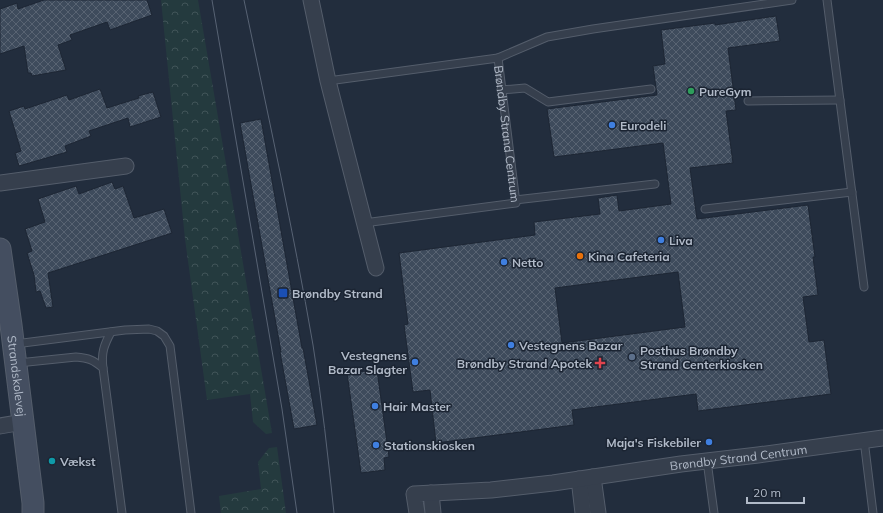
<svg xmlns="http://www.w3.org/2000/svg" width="883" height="513" font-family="Mulish,sans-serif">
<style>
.forest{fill:url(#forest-crowns)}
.building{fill:url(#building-cross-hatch);stroke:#1d2634;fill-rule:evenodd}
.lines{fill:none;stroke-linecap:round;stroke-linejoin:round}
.lane-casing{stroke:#545d6b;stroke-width:9}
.street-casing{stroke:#545d6b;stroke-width:17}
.secondary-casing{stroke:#545d6b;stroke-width:23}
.lane{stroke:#363f4d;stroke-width:7}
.street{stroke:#363f4d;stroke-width:15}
.secondary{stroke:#444e60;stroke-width:21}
.tram{stroke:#586374;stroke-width:1}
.leisure-dot{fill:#2e9e5b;stroke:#1b2432;stroke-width:1.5}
.shop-dot{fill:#3f7fe0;stroke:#1b2432;stroke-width:1.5}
.food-dot{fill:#e8710a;stroke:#1b2432;stroke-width:1.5}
.transit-dot{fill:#1a4fb4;stroke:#1b2432;stroke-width:1.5}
.service-dot{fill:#5c6f8a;stroke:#1b2432;stroke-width:1.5}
.health-dot{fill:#e0444e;stroke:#1b2432;stroke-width:1.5}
.culture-dot{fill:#0f9aa8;stroke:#1b2432;stroke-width:1.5}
.labels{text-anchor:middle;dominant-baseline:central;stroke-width:3;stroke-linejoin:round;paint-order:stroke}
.poi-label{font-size:12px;font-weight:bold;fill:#b1bac8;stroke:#1b2432;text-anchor:start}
.street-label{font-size:12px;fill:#b1bac8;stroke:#1b2432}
</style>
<defs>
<pattern id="forest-crowns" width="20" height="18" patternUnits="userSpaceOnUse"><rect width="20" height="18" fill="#243a3e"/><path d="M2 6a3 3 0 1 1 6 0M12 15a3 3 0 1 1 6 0" fill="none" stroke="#415458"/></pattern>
<pattern id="building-cross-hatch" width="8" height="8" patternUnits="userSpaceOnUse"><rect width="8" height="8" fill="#3e4b5c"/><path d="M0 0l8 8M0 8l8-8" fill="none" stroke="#586372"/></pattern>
</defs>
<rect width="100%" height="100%" fill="#222d3d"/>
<path class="forest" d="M161 0H198L272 433 266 434 253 422 250 394 207 400 185 239Z
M277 447 286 513H221L219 496 261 489 258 462 269 448Z"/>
<path class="building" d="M44 0H147L152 15 110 30 107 22 70 35 72 40 58 45 66 70 32 76 31 73H28L24 46 0 54V9L17 3 18 9Z
M776 16 780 41 728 48 736 110 726 111 733 163 690 168 697 219 808 205 815 257H813L818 295 803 297 809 342 824 340 831 394 698 411 696 394 572 410 574 425 436 443 430 390 413 392 404 325 408 324 399 253 535 235 534 222 600 214 598 198 617 195 619 211 671 204 663 143 554 157 547 109 657 95 653 66 665 64 661 30 715 23V25ZM678 272 685 327 562 343 555 288Z
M100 89 107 108 139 98 138 96 153 92 161 117 130 127 128 118 89 131 91 136 65 146 67 152 19 166 15 153 21 151 9 111 24 106 25 109 67 95 69 100Z
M261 119 302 348H303L317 425 294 429 280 352H281L240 123Z
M112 182 115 189 123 186 134 218 164 209 172 233 48 273 53 307 46 308 40 291 36 292 34 275 27 253 32 251 25 229 45 222 38 199 76 186 79 194Z
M377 370 389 457 384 458 385 470 361 473 347 373Z"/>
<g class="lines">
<g class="lane-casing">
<g id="lane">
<path d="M827 0 864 287"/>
<path d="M498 58 547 37 593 29 792 0"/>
<path id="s1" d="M328 81 498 58 516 203 364 223"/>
<path d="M501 90 525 88 548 102 651 89"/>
<path d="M748 101 840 100"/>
<path d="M515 200 655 184"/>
<path d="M705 209 852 192"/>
<path d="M15 344 125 330 149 329 157 331 164 336 170 346 191 513"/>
<path d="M18 363 76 357C89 358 93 360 103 368L122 513"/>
<path d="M103 368C101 353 104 345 111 332"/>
<path d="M864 440 873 513"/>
<path d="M707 461 714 513"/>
</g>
</g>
<g class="street-casing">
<g id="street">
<path d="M311 0 328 81 376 268"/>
<path d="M0 183 126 166"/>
<path d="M0 426 23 422"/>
<path d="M593 477 598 513"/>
<path d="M579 479 583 513"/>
<path d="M431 493 433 513"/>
<path id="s2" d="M417 513 414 494 491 490 553 483 681 464 758 455 883 438"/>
</g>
</g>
<g class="secondary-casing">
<g id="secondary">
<path id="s3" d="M0 249 11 325 33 503V513"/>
</g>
</g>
<use href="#lane" class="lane"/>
<use href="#street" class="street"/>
<use href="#secondary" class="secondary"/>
<path class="tram" d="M212 0 282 409 297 513
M244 0C268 115 293 229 313 345 322 400 328 457 334 513"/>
</g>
<circle class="leisure-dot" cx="691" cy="91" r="4"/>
<g class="shop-dot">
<circle cx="612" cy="125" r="4"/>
<circle cx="661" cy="240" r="4"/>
<circle cx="504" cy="262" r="4"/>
<circle cx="511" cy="345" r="4"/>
<circle cx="415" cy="362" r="4"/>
<circle cx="375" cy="406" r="4"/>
<circle cx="709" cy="442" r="4"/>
<circle cx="376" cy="445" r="4"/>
</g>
<circle class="food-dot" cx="580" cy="256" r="4"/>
<rect class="transit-dot" x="278" y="288" width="10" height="10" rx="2"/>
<circle class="service-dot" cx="632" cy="357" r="4"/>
<path class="health-dot" d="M598 357h4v4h4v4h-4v4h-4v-4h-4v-4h4z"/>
<circle class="culture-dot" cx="52" cy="461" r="4"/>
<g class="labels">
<g class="poi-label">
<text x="699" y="91">PureGym</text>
<text x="620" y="125">Eurodeli</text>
<text x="669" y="240">Liva</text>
<text x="588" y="256">Kina Cafeteria</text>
<text x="512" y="262">Netto</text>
<text x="292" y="293">Brøndby Strand</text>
<text x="519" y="345">Vestegnens Bazar</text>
<text x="640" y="350">Posthus Brøndby<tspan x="640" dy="14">Strand Centerkiosken</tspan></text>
<text x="407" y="355" text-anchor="end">Vestegnens<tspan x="407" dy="14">Bazar Slagter</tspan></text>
<text x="592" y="363" text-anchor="end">Brøndby Strand Apotek</text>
<text x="383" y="406">Hair Master</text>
<text x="701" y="442" text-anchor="end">Maja's Fiskebiler</text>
<text x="384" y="445">Stationskiosken</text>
<text x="60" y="461">Vækst</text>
</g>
<g class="street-label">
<text stroke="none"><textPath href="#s1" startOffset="248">Brøndby Strand Centrum</textPath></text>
<text stroke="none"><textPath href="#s3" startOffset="128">Strandskolevej</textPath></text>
<text stroke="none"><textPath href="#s2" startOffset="346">Brøndby Strand Centrum</textPath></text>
</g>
</g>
<path d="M747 497v6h57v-6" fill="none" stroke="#b1bac8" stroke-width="2"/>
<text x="753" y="497" font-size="12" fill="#b1bac8" stroke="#1b2432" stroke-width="3" paint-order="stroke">20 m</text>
</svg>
